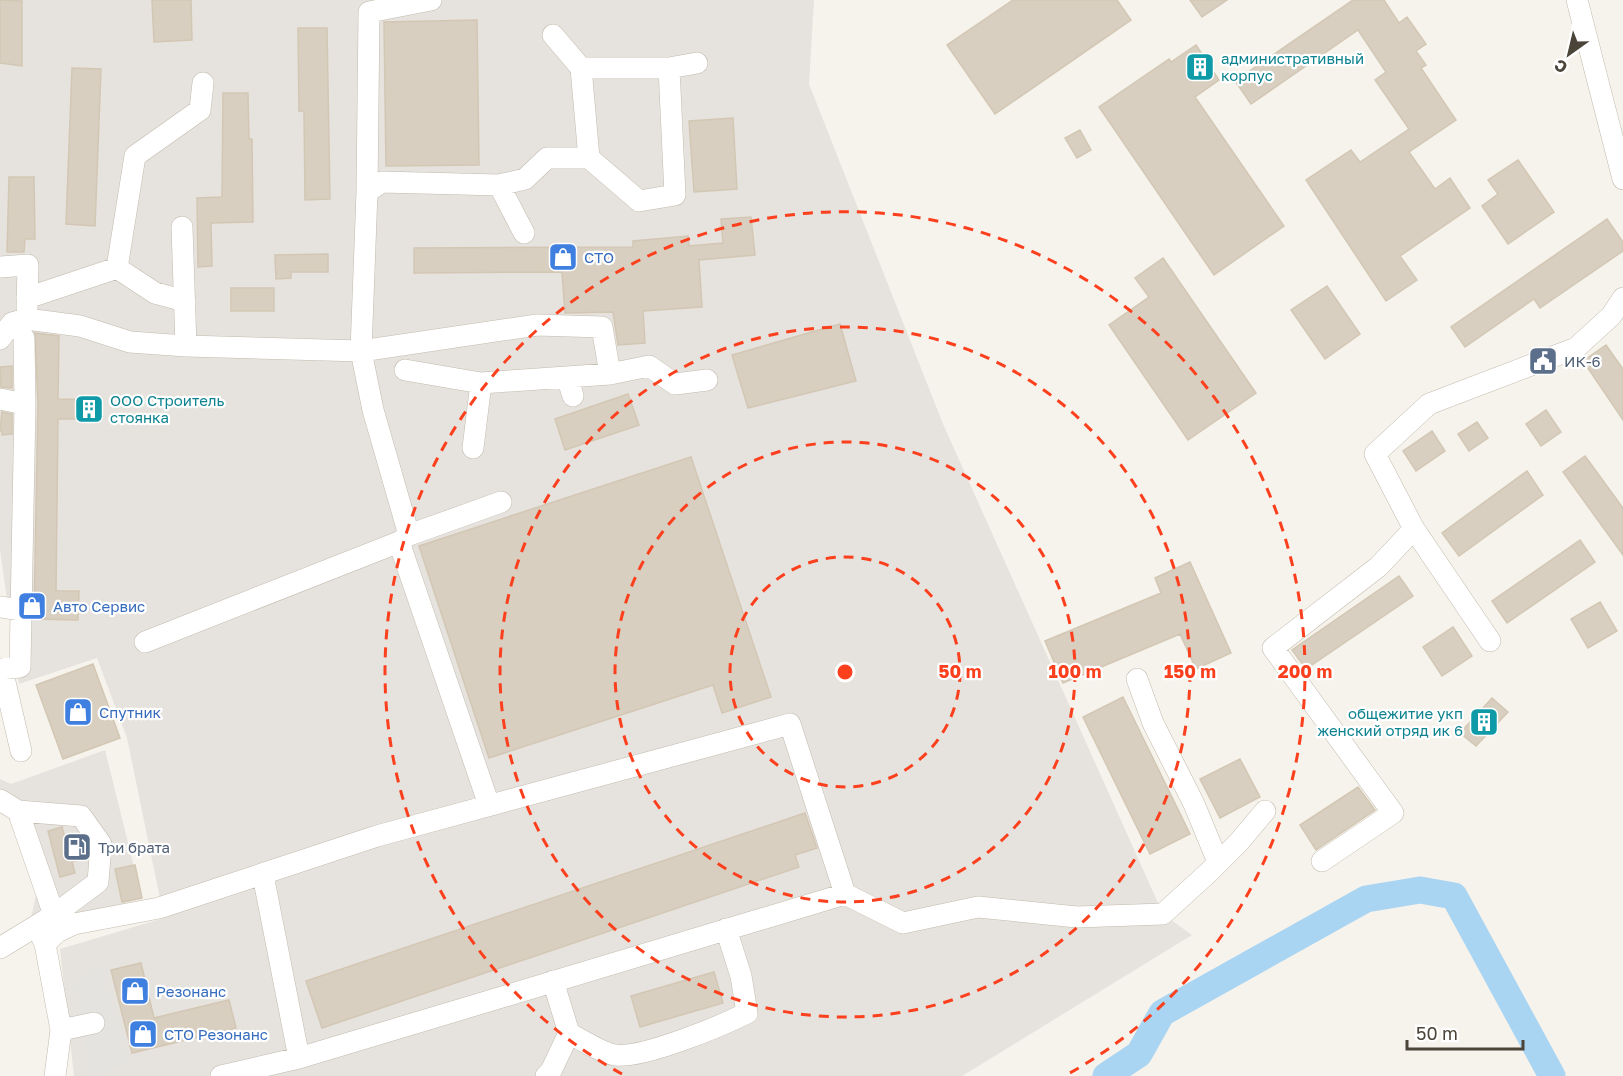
<svg xmlns="http://www.w3.org/2000/svg" width="1623" height="1076" font-family="'Golos Text',sans-serif">
<style>
.industrial{fill:#e6e2dd}
.parking{fill:#e5e3e0}
.lines{fill:none;stroke-linecap:round;stroke-linejoin:round}
.river{stroke:#a9d4f2;stroke-width:27}
.building{fill:#d8cfc1;stroke:#d3c7b4;stroke-width:1.5}
.minor-casing{stroke:#c2bbae;stroke-width:22}
.minor{stroke:#fff;stroke-width:21}
.ring{fill:none;stroke:#fc3f1d;stroke-width:3;stroke-dasharray:10 8}
.labels{text-anchor:middle;dominant-baseline:central;stroke-width:4.5;stroke-linejoin:round;paint-order:stroke}
.culture-label{font-size:15px;fill:#0d838f;stroke:#fff;text-anchor:start}
.shop-label{font-size:15px;fill:#366cbe;stroke:#fff;text-anchor:start}
.service-label{font-size:15px;fill:#4e5e75;stroke:#fff;text-anchor:start}
.centre{fill:#fc3f1d;stroke:#fff;stroke-width:3}
.ring-label{font-size:18px;text-anchor:middle;font-weight:bold;fill:#fc3f1d;stroke:#fff;stroke-width:4.5;stroke-linejoin:round;paint-order:stroke}
</style>
<rect width="100%" height="100%" fill="#f6f3ec"/>
<path class="industrial" d="M0 0H814L809 84 943 424 1163 914 1192 935 962 1076H74L60 949 164 918 127 738 97 658 19 684 0 550Z
M105 750 142 899 88 912 26 940 36 895 19 830 0 797V779L11 784Z"/>
<path class="parking" d="M103 963 130 1065 89 1076 73 981Z"/>
<g class="lines">
<path class="river" d="M1106 1076 1139 1054 1162 1013 1366 899 1420 890 1454 896 1552 1076"/>
</g>
<path class="building" d="M0 0 22 1V66L0 63Z
M152 0H191L192 40 154 42Z
M1013 0H1117L1131 20 995 114 947 45Z
M1190 0H1227L1202 17Z
M1353 0H1384L1399 23 1407 17 1426 44 1416 51 1426 65 1421 68 1456 120 1409 152 1435 189 1450 178 1470 208 1400 256 1417 280 1386 301 1306 180 1351 150 1360 162 1409 129 1375 80 1386 72 1358 30 1251 104 1235 81Z
M477 20 479 165 386 166 384 22Z
M298 28H327L330 199 305 200 304 111H299Z
M1196 45 1219 80 1195 97 1284 226 1214 275 1099 107 1169 59 1171 62Z
M72 68 101 69 95 226 66 224Z
M223 93H248L249 139H252L253 222 211 223 212 266 198 267 197 198 222 197Z
M733 118 737 189 694 192 689 121Z
M1080 130 1091 150 1077 158 1065 138Z
M1518 160 1554 212 1508 244 1482 206 1498 194 1488 180Z
M9 177H34L35 239H25L24 252H7Z
M751 217 755 255 699 260 702 307 643 311 645 343 618 345 613 312 565 313 562 272 414 273V248L633 247V241L688 236 689 246 723 243 721 219Z
M1607 219 1623 242V251L1540 308 1534 299 1465 347 1451 327Z
M328 254V272H291V278L276 279 275 255Z
M1163 258 1256 393 1188 440 1109 325 1149 297 1135 278Z
M1327 286 1360 334 1325 359 1291 310Z
M231 288H274V311H231Z
M840 324 856 381 748 408 732 355Z
M35 333 59 336 58 399 101 400V419H58L56 591H79L78 620 34 619 38 404Z
M1606 345 1623 369V420L1583 361Z
M12 366V388L1 387 0 367Z
M628 394 639 425 565 450 555 419Z
M1546 410 1561 432 1541 446 1526 424Z
M2 412 12 414V434L2 435V431H0Z
M1477 422 1488 438 1469 451 1458 434Z
M1432 431 1445 451 1416 471 1403 451Z
M1585 456 1623 508V555L1563 472Z
M691 457 771 697 722 713 713 685 489 758 419 546Z
M1527 471 1543 495 1459 556 1442 533Z
M1580 540 1595 562 1507 623 1492 601Z
M1190 562 1231 653 1196 669 1180 634 1063 683 1045 641 1161 593 1155 578Z
M1399 576 1413 596 1306 669 1292 650Z
M1600 602 1617 631 1588 648 1571 619Z
M1453 627 1472 656 1442 676 1423 647Z
M93 664 120 738 63 759 36 685Z
M1123 697 1190 834 1150 854 1083 717Z
M1492 698 1508 712 1476 746 1460 733Z
M1240 759 1260 797 1220 818 1200 779Z
M1358 787 1375 810 1316 850 1300 825Z
M805 813 817 848 795 855 799 867 322 1028 306 981Z
M62 827 66 842 81 838 88 848 87 858 72 862 75 873 60 877 48 831Z
M135 865 142 898 122 902 115 869Z
M141 963 154 1018 229 1000 236 1028 132 1053 111 970Z
M714 972 723 1003 640 1027 631 996Z"/>
<g class="lines">
<g class="minor-casing">
<path id="minor" d="M1577 0 1623 179
M553 35 581 68H669L697 63
M581 68 589 158
M499 185 525 179 547 158H589L639 201 675 195 669 68
M367 192 369 12 431 0
M182 227 186 346
M0 267 28 265 27 309
M117 268 135 156 200 110 203 83
M27 298 117 268 155 293 185 301
M0 339 12 323 27 319 80 326 130 342 186 346 361 351 367 192 382 182 499 185 524 233
M405 370 481 383 610 374 602 327 537 325 361 351 373 410 409 535 501 502
M610 374 649 366 675 384 707 380
M567 377 573 396
M0 399 25 404
M473 448 481 383
M399 542 489 805
M0 607 21 610
M1490 641 1414 529 1375 454 1429 404 1576 348 1611 316 1623 298
M145 642 399 542 409 535
M0 669 20 667 25 404 24 338
M2 669 21 751
M1137 679 1153 723 1194 804 1218 862
M0 800 18 811 54 915 0 948
M18 811 81 816 101 844 98 882 54 915
M1322 861 1393 813 1273 648 1378 567 1414 529
M263 875 299 1058
M39 931 45 944 61 1030 94 1023
M45 944 57 932 74 924 159 908 377 836 790 724 845 894
M569 1033C580 1039 604 1054 615 1055 642 1059 721 1026 747 1013L741 976 726 929
M55 1076 61 1030
M221 1076 299 1058 845 894 903 923 978 907 1077 917 1163 914 1209 872 1239 842 1265 811
M546 1076 551 1071 569 1033 553 981"/>
</g>
<use href="#minor" class="minor"/>
</g>
<g class="ring">
<circle cx="845" cy="672" r="115"/>
<circle cx="845" cy="672" r="230"/>
<circle cx="845" cy="672" r="345"/>
<path d="M622 1074A460 460 0 1 1 1068 1074"/>
</g>
<defs>
<g id="building-square" transform="scale(1.5)"><rect x="-9" y="-9" width="18" height="18" rx="4" fill="#0f9aa8" stroke="#fff"/><path d="M-4-6H4V6H1V3H-1V6H-4ZM-2.5-4.3h1.7v1.8h-1.7ZM.8-4.3h1.7v1.8H.8ZM-2.5-1h1.7V.8h-1.7ZM.8-1h1.7V.8H.8Z" fill="#fff"/></g>
<g id="shop-square" transform="scale(1.5)"><rect x="-9" y="-9" width="18" height="18" rx="4" fill="#3f7fe0" stroke="#fff"/><path d="M-5-2.5h2.3a2.7 3.5 0 0 1 5.4 0H5L5.5 6h-11ZM-1.5-2.5h3a1.5 2.3 0 0 0-3 0Z" fill="#fff"/></g>
<g id="civic-square" transform="scale(1.5)"><rect x="-9" y="-9" width="18" height="18" rx="4" fill="#5c6f8a" stroke="#fff"/><path d="M-.6-6.5H3V-4.5H.6V-3L4-1V1h2V6H-6V1h2V-1L-.6-3ZM-1.2 2.5V6h2.4V2.5Z" fill="#fff"/></g>
<g id="fuel-square" transform="scale(1.5)"><rect x="-9" y="-9" width="18" height="18" rx="4" fill="#5c6f8a" stroke="#fff"/><path d="M-5.5-6h7V0h2V4h1.3V-2.5L3-4.5l.8-.8L6-3V5H2.5V1h-1V6h-7ZM-4.2-4.7v3.2H.2V-4.7Z" fill="#fff"/></g>
</defs>
<g fill-rule="evenodd">
<use href="#building-square" x="1200" y="67"/>
<use href="#shop-square" x="563" y="257"/>
<use href="#civic-square" x="1543" y="361"/>
<use href="#building-square" x="89" y="409"/>
<use href="#shop-square" x="32" y="606"/>
<use href="#shop-square" x="78" y="712"/>
<use href="#building-square" x="1484" y="722"/>
<use href="#fuel-square" x="77" y="847"/>
<use href="#shop-square" x="135" y="991"/>
<use href="#shop-square" x="143" y="1034"/>
</g>
<g class="labels">
<g class="culture-label">
<text x="1221" y="58">административный<tspan x="1221" dy="17">корпус</tspan></text>
<text x="110" y="400">ООО Строитель<tspan x="110" dy="17">стоянка</tspan></text>
<text x="1463" y="713" text-anchor="end">общежитие укп<tspan x="1463" dy="17">женский отряд ик 6</tspan></text>
</g>
<g class="shop-label">
<text x="584" y="257">СТО</text>
<text x="53" y="606">Авто Сервис</text>
<text x="99" y="712">Спутник</text>
<text x="156" y="991">Резонанс</text>
<text x="164" y="1034">СТО Резонанс</text>
</g>
<g class="service-label">
<text x="1564" y="361">ИК-6</text>
<text x="98" y="847">Три брата</text>
</g>
</g>
<circle cx="845" cy="672" r="9" class="centre"/>
<g class="ring-label">
<text x="960" y="678">50 m</text>
<text x="1075" y="678">100 m</text>
<text x="1190" y="678">150 m</text>
<text x="1305" y="678">200 m</text>
</g>
<g transform="translate(1569 54) rotate(214)" stroke="#ffffff" stroke-width="4.5" paint-order="stroke">
<path d="M0-4.5L10 22L0 15L-10 22Z" fill="#4b4439"/>
<text y="-9" font-size="16" font-weight="bold" text-anchor="middle" fill="#4b4439">С</text>
</g>
<path d="M1407 1040v9h116v-9" fill="none" stroke="#4b4439" stroke-width="3"/>
<text x="1416" y="1040" font-size="18" fill="#4b4439" stroke="#ffffff" stroke-width="4.5" paint-order="stroke">50 m</text>
</svg>
